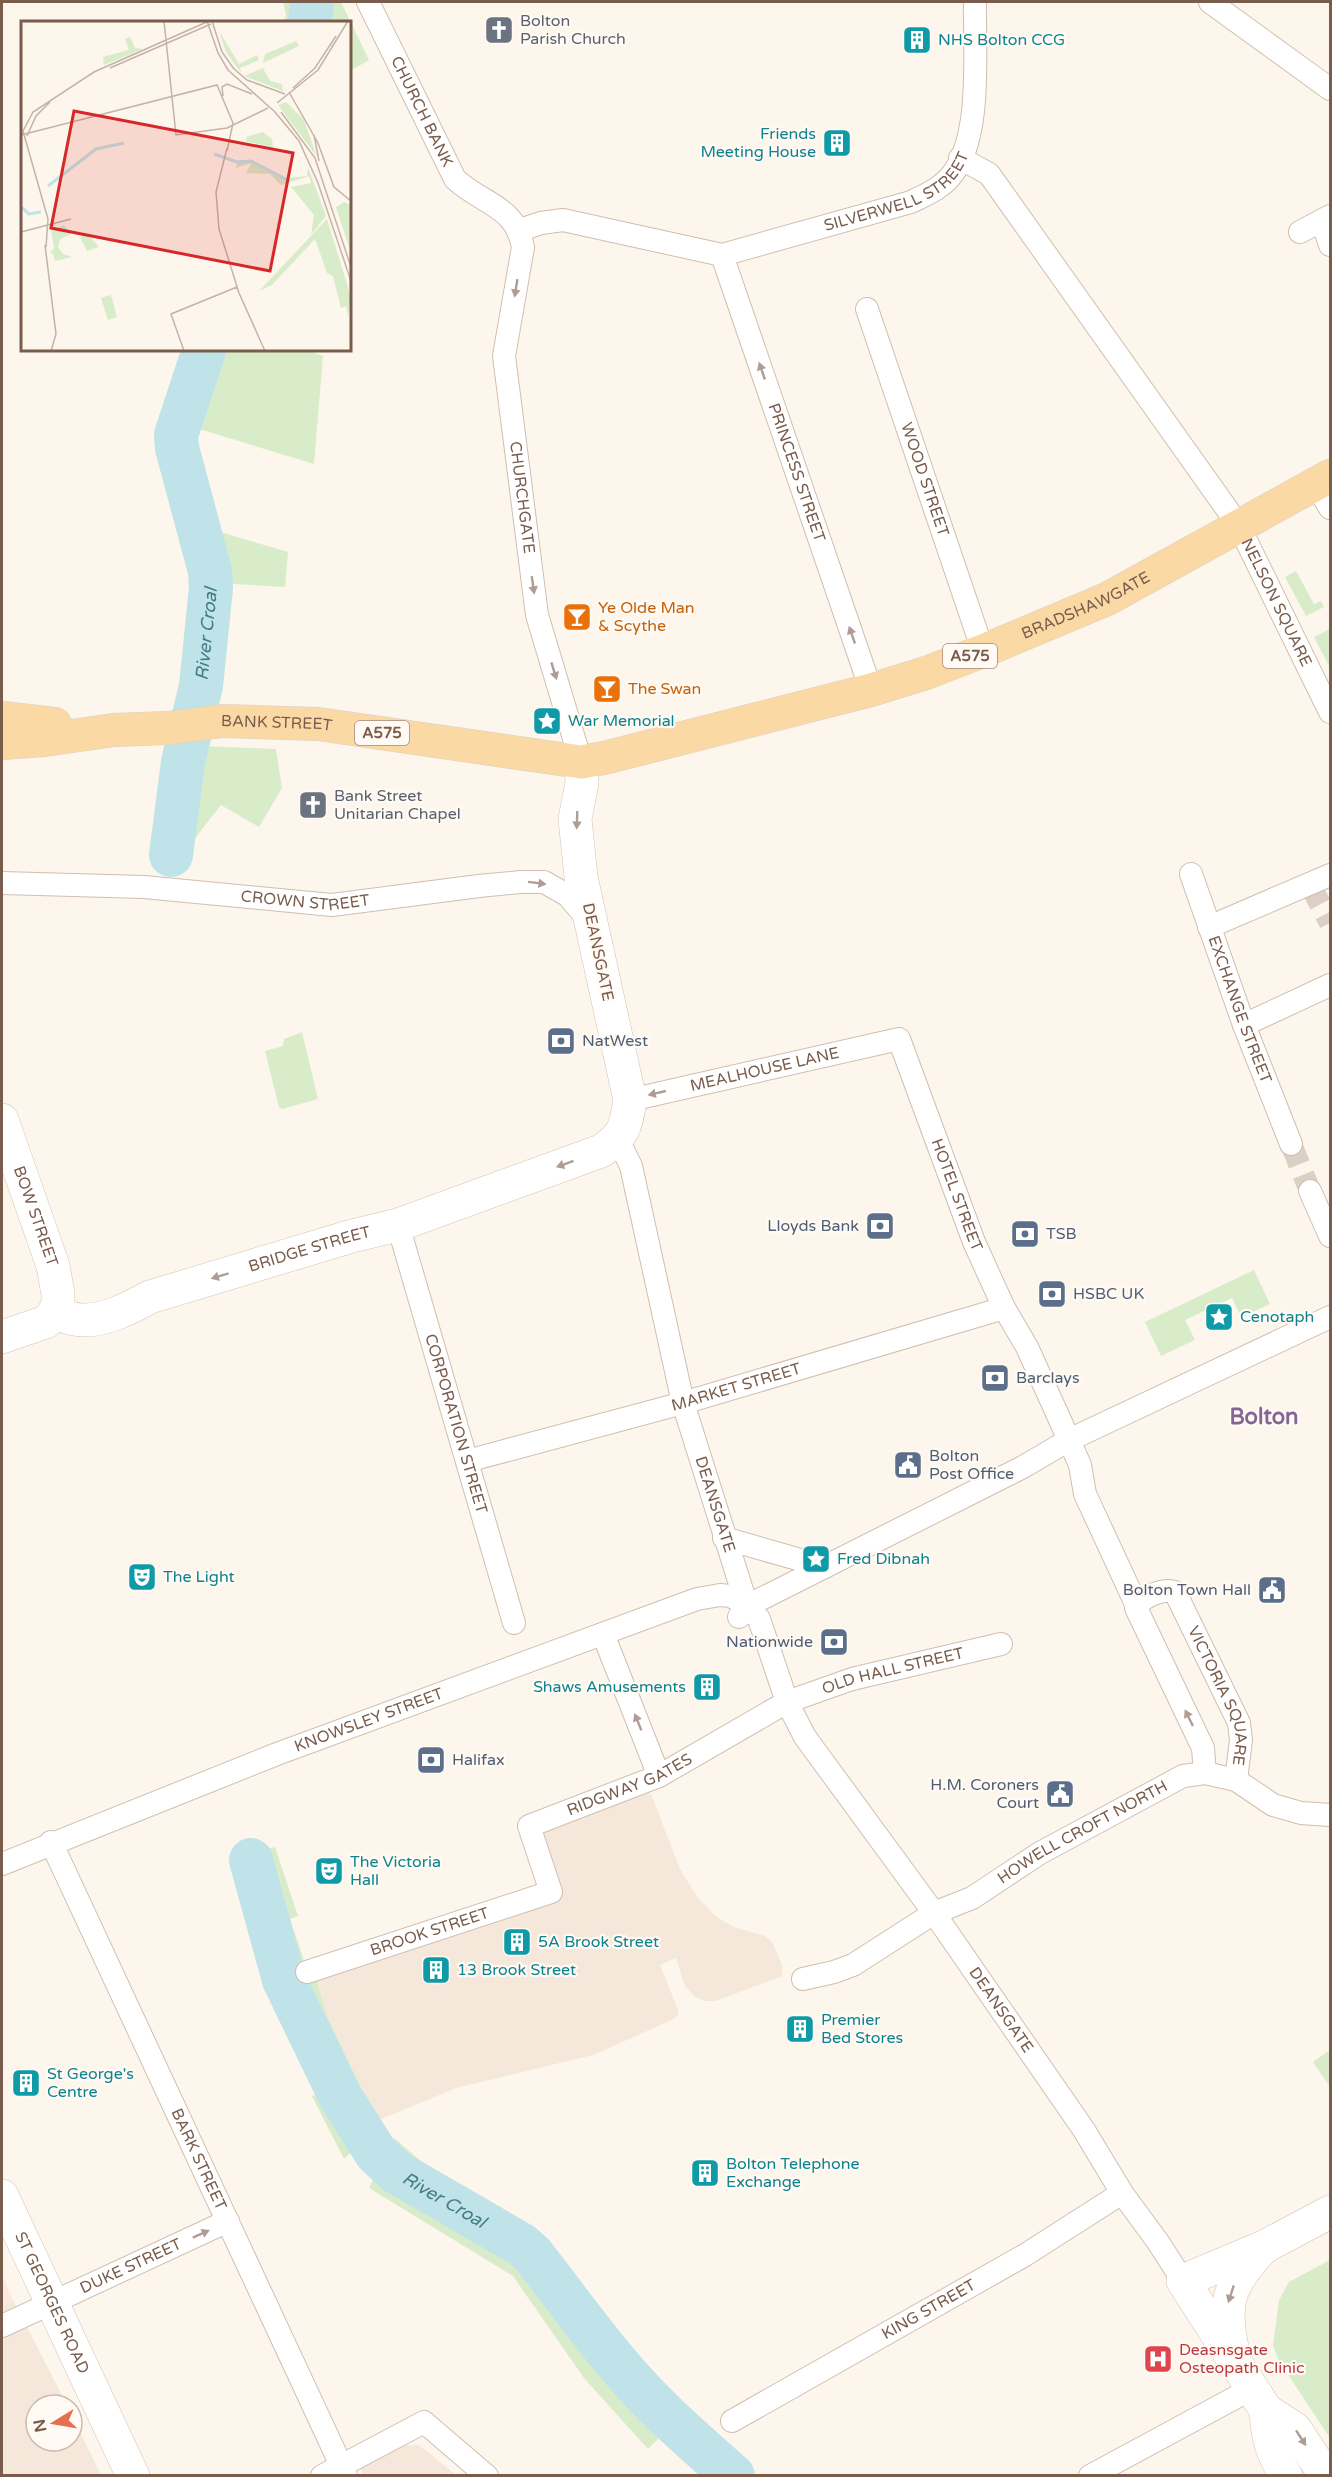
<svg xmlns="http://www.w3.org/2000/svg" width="1332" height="2477" font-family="'Varela Round',sans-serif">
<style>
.residential{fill:#f5e8da}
.commercial{fill:#fde8e0}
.green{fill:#d8ecc9}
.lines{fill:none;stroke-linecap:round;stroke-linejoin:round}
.river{stroke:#bfe3e8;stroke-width:44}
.street-tunnel{stroke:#dcd0c4;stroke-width:22;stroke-dasharray:22 11;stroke-linecap:butt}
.street-casing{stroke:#d1beb0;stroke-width:24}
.secondary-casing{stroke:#d6c0b0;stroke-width:34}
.primary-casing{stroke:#dad1cd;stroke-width:34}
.street{stroke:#fff;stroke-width:22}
.secondary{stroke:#fff;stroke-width:33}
.primary{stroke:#fbd9a5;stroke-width:33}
.oneway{fill:#af9d94}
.labels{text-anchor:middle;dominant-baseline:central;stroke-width:4.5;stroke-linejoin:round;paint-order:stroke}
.shield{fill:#fffaf3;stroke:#a28b7f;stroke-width:1.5}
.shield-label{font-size:15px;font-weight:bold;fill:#7a5c4d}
.worship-label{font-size:16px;fill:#5b616d;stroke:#fffaf3;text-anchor:start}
.culture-label{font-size:16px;fill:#0d838f;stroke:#fffaf3;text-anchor:start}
.street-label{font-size:16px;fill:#7a5c4d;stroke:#fffaf3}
.food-label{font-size:16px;fill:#c56008;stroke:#fffaf3;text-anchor:start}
.service-label{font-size:16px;fill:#4e5e75;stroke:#fffaf3;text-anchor:start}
.health-label{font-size:16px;fill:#be3a42;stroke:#fffaf3;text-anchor:start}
.water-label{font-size:18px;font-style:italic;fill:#437c86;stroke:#fffaf3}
.district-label{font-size:22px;font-weight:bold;fill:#846695;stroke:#fffaf3}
.inset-river{fill:none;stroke:#bfe3e8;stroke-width:3}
.inset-road{fill:none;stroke:#c5b3a7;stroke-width:1.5}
.view{fill:#d62828;fill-opacity:0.15;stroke:#d62828;stroke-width:3}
.inset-edge{fill:none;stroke:#7a5c4d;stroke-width:3}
</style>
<rect width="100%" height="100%" fill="#fdf6ec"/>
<path class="residential" d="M644 1791 651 1794 680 1869 698 1898 718 1918 734 1927 765 1936 772 1942 782 1964V1976L716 2001H704L695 1997 685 1986 676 1958 660 1965 678 2010V2015L674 2019 593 2055 456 2088 377 2121 327 2016 315 1974 560 1897 539 1828Z
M13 2300 67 2405H36V2441H72V2416L101 2475 2 2476V2306Z
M419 2445 456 2475H363L359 2466 402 2446Z"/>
<path class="commercial" d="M2 2275 13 2300 2 2306Z"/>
<path class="green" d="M283 2H341L369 60 350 71V22H283L286 15Z
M190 350H306L323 356 314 464 196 428 191 438 220 532 288 552 285 587 197 582 200 567 162 438 191 358Z
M1296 571 1314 604 1321 601 1324 607 1306 616 1285 577Z
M1330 629V668L1314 637Z
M204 746 276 749 282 788 259 827 221 805 195 838H166L172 770Z
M302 1032 318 1099 282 1109 279 1107 265 1051 283 1046 284 1039Z
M1254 1270 1270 1304 1241 1317 1232 1298 1185 1320 1195 1340 1161 1356 1145 1322Z
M275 1847 298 1916 290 1919 307 1969 315 1974 327 2016 380 2127 344 2159 312 2096 318 2094 271 1991 251 1909 234 1859Z
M1330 2050V2087L1313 2062Z
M394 2138 471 2204 531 2231 552 2248 645 2380 686 2418 660 2437 648 2449 584 2378 513 2276 369 2188Z
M1330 2260V2438L1279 2361 1273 2346 1279 2300 1289 2282Z"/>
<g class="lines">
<g class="river">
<path d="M310 22 312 2"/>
<path id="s1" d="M171 855 183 762 201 686 211 588 210 571 177 448 176 435 204 350"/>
<path id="s2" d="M251 1860 284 1980 340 2096 376 2153 396 2172 522 2245 532 2254C562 2292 591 2333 623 2370 656 2409 695 2442 733 2476"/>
</g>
<path class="street-tunnel" d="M1310 885 1330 923
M1291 1144 1310 1191"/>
<g class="street-casing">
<g id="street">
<path id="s3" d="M368 2 455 179C483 205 515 205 523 247L504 356 537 615 581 762"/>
<path d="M1210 2 1330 89"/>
<path id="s4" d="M960 158 989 174 1239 526 1330 712"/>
<path d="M1322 221 1330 245"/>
<path id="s5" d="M520 230 541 223 563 220 722 255 911 202C925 195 940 189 950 177 983 140 974 50 975 2"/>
<path d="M1300 232 1330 216"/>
<path id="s6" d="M722 255 871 690"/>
<path id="s7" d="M867 309 983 651"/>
<path d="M1316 485 1330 508"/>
<path id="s8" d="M1191 874 1244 1025 1291 1144"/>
<path id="s9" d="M2 883 144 887 332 905 479 886 521 882H544L567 895 587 918"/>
<path d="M1209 927 1330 875"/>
<path d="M1244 1025 1330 985"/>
<path id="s10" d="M630 1100 899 1039 974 1242 1004 1308 1027 1347 1069 1440 1080 1465 1085 1494 1136 1604"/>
<path id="s11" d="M618 1140 631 1166 683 1403 747 1606"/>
<path d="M1310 1191 1330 1236"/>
<path id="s12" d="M398 1225 514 1623"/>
<path id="s13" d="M467 1461 683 1403 1004 1308"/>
<path d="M724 1538 825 1567"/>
<path d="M739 1617 747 1606 1023 1467 1069 1440 1330 1317"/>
<path d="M603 1634 659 1776"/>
<path id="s14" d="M1205 1773 1203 1748 1136 1608C1140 1597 1164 1588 1175 1592L1239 1723 1241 1740 1236 1780"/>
<path id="s15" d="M51 1842 346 2476"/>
<path id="s16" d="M2 1864 277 1754 697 1599 720 1595 731 1596 747 1606 759 1619 787 1702 805 1737 934 1913 1084 2130 1122 2193 1158 2242 1183 2281"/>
<path id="s17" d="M307 1972 551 1892 529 1826 659 1776 787 1702 852 1679 1001 1644"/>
<path id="s18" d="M803 1979 834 1972 853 1965 934 1913 972 1898 1040 1853 1183 1776 1205 1773 1236 1780 1273 1805 1301 1813 1330 1815"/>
<path id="s19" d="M2 2326 228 2221"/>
<path id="s20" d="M732 2421 1025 2255 1122 2193"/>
<path d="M322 2476 424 2422 487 2476"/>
<path d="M1090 2476 1253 2388"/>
</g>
</g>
<g class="secondary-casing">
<g id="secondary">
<path id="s21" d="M2 1120 53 1266 58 1294V1304L54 1313 46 1322 2 1337"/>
<path id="s22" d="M54 1313C63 1316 73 1320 82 1320 105 1321 130 1308 150 1297L352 1236 398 1225 601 1151C624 1136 626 1127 630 1100L581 877 575 819 582 783 581 762"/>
<path id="s23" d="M2 2196 133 2476"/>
<path d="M1233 2352C1222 2305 1228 2285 1261 2250"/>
<path d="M1266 2410 1295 2429 1326 2476"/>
<path d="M1286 2476C1272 2453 1267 2436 1266 2410L1183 2281 1264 2247 1330 2212"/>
</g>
</g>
<g class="primary-casing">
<g id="primary">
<path d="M2 718 55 724"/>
<path id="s24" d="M2 743 44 740 114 730 168 728 223 721 318 724 581 762 604 758 871 690 926 673 983 651 1107 599 1330 476"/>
</g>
</g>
<use href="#street" class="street"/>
<use href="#secondary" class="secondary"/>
<use href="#primary" class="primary"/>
</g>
<defs><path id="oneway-solid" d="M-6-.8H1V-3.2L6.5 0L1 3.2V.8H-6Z" transform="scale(1.5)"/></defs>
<g class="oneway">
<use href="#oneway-solid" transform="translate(516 288) rotate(99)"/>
<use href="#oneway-solid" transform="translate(762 371) rotate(-109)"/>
<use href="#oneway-solid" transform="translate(533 585) rotate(82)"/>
<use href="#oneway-solid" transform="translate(852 635) rotate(-109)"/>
<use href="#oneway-solid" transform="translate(554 671) rotate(73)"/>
<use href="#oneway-solid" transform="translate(577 820) rotate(92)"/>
<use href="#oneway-solid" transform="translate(537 883) rotate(7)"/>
<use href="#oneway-solid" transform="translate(657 1093) rotate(167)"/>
<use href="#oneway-solid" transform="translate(565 1164) rotate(160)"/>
<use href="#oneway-solid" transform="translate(220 1276) rotate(163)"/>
<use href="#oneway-solid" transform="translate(1189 1718) rotate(-116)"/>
<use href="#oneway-solid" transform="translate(638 1722) rotate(-112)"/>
<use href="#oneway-solid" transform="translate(201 2234) rotate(-24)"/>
<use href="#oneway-solid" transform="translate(1231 2294) rotate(108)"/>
<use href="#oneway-solid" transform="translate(1301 2438) rotate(57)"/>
</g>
<defs>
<g id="church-square" transform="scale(1.5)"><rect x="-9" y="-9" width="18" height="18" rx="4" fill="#6b7280" stroke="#fffaf3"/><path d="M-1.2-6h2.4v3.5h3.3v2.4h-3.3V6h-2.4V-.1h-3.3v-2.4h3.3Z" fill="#fff"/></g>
<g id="building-square" transform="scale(1.5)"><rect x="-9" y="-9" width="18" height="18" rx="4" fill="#0f9aa8" stroke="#fffaf3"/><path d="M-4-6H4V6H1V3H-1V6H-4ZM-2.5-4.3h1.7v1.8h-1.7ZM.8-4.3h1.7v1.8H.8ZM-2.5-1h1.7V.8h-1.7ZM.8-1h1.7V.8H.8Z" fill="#fff"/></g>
<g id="bar-square" transform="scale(1.5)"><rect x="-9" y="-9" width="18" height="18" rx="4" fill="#e8710a" stroke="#fffaf3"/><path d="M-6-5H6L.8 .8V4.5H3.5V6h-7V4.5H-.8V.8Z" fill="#fff"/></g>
<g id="sight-square" transform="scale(1.5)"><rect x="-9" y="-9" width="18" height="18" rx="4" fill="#0f9aa8" stroke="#fffaf3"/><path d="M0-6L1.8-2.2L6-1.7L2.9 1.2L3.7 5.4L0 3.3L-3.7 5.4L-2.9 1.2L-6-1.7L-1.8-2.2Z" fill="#fff"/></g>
<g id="bank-square" transform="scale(1.5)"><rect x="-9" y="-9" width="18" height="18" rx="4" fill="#5c6f8a" stroke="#fffaf3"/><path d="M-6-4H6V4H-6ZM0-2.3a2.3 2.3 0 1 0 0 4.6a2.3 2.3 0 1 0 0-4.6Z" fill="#fff"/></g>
<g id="civic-square" transform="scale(1.5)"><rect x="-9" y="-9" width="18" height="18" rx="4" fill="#5c6f8a" stroke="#fffaf3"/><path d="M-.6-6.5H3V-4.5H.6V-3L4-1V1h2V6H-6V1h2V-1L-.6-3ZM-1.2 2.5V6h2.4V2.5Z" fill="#fff"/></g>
<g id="theatre-square" transform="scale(1.5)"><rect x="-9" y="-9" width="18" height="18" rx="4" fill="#0f9aa8" stroke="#fffaf3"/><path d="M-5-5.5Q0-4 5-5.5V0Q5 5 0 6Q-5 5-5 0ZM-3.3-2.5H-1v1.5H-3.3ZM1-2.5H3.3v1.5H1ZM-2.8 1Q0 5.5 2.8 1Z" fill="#fff"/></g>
<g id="hospital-square" transform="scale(1.5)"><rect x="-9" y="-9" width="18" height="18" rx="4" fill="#e0444e" stroke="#fffaf3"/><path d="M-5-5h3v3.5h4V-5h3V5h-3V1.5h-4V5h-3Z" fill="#fff"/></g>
</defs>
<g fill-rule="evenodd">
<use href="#church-square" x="499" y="30"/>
<use href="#building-square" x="917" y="40"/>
<use href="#building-square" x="837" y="143"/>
<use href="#bar-square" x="577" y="617"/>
<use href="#bar-square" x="607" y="689"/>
<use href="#sight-square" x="547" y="721"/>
<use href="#church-square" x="313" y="805"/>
<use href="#bank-square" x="561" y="1041"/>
<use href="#bank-square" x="880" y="1226"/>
<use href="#bank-square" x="1025" y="1234"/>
<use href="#bank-square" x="1052" y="1294"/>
<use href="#sight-square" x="1219" y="1317"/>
<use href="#bank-square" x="995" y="1378"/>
<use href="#civic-square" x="908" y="1465"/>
<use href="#sight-square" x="816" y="1559"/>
<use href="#theatre-square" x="142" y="1577"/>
<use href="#civic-square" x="1272" y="1590"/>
<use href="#bank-square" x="834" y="1642"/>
<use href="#building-square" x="707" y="1687"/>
<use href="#bank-square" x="431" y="1760"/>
<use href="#civic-square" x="1060" y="1794"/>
<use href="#theatre-square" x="329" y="1871"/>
<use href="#building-square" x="517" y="1942"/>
<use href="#building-square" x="436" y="1970"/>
<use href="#building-square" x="800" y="2029"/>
<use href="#building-square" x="26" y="2083"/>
<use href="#building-square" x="705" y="2173"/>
<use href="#hospital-square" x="1158" y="2359"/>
</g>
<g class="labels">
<g class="shield">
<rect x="943" y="644" width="54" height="24" rx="4.5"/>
<rect x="355" y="721" width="54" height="24" rx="4.5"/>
</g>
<g class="shield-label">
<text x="970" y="656">A575</text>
<text x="382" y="733">A575</text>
</g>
<g class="worship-label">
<text x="520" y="21">Bolton<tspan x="520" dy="18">Parish Church</tspan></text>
<text x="334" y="796">Bank Street<tspan x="334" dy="18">Unitarian Chapel</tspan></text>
</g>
<g class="culture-label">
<text x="938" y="40">NHS Bolton CCG</text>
<text x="816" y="134" text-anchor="end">Friends<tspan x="816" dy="18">Meeting House</tspan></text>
<text x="568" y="721">War Memorial</text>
<text x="1240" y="1317">Cenotaph</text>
<text x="837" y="1559">Fred Dibnah</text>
<text x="163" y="1577">The Light</text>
<text x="686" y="1687" text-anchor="end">Shaws Amusements</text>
<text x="350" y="1862">The Victoria<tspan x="350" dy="18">Hall</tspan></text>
<text x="538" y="1942">5A Brook Street</text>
<text x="457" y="1970">13 Brook Street</text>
<text x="821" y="2020">Premier<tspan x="821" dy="18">Bed Stores</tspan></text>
<text x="47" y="2074">St George's<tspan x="47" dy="18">Centre</tspan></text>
<text x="726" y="2164">Bolton Telephone<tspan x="726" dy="18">Exchange</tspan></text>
</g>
<g class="street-label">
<text stroke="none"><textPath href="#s3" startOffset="122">CHURCH BANK</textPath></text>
<text stroke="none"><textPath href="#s5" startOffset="396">SILVERWELL STREET</textPath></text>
<text stroke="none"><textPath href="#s6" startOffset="230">PRINCESS STREET</textPath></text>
<text stroke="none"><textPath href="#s7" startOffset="180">WOOD STREET</textPath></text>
<text stroke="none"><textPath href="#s3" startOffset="550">CHURCHGATE</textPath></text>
<text stroke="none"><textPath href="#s4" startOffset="550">NELSON SQUARE</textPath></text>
<text stroke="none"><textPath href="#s24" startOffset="1113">BRADSHAWGATE</textPath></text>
<text stroke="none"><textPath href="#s24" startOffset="276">BANK STREET</textPath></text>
<text stroke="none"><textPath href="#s9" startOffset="304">CROWN STREET</textPath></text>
<text transform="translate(598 952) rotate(78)">DEANSGATE</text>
<text stroke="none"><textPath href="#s8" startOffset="144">EXCHANGE STREET</textPath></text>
<text stroke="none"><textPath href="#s10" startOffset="138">MEALHOUSE LANE</textPath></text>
<text stroke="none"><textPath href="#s10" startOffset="442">HOTEL STREET</textPath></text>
<text stroke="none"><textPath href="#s21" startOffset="102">BOW STREET</textPath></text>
<text stroke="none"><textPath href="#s22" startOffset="268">BRIDGE STREET</textPath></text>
<text stroke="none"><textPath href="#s13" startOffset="279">MARKET STREET</textPath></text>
<text stroke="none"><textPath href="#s12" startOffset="207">CORPORATION STREET</textPath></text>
<text stroke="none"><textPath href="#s11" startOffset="378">DEANSGATE</textPath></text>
<text stroke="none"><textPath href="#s17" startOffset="724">OLD HALL STREET</textPath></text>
<text stroke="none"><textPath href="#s14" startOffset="339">VICTORIA SQUARE</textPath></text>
<text stroke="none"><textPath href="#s16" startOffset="394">KNOWSLEY STREET</textPath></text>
<text stroke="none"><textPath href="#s17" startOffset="435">RIDGWAY GATES</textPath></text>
<text stroke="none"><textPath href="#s18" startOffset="318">HOWELL CROFT NORTH</textPath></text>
<text stroke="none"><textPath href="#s17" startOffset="129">BROOK STREET</textPath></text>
<text stroke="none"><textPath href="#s16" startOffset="1278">DEANSGATE</textPath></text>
<text stroke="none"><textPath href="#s15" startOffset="350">BARK STREET</textPath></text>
<text stroke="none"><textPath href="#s19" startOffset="142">DUKE STREET</textPath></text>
<text stroke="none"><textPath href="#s23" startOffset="118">ST GEORGES ROAD</textPath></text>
<text stroke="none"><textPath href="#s20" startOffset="226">KING STREET</textPath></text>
</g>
<g class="food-label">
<text x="598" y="608">Ye Olde Man<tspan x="598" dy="18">&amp; Scythe</tspan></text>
<text x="628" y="689">The Swan</text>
</g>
<g class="service-label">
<text x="582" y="1041">NatWest</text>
<text x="859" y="1226" text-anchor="end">Lloyds Bank</text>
<text x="1046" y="1234">TSB</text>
<text x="1073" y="1294">HSBC UK</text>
<text x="1016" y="1378">Barclays</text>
<text x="929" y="1456">Bolton<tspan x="929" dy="18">Post Office</tspan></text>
<text x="1251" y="1590" text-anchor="end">Bolton Town Hall</text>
<text x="813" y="1642" text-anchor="end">Nationwide</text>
<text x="452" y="1760">Halifax</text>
<text x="1039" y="1785" text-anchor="end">H.M. Coroners<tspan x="1039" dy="18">Court</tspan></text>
</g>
<g class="health-label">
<text x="1179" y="2350">Deasnsgate<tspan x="1179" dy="18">Osteopath Clinic</tspan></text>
</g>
<g class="water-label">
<text stroke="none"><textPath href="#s1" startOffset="224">River Croal</textPath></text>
<text stroke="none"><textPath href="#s2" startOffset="404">River Croal</textPath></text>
</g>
<g class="district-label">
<text x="1264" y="1417">Bolton</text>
</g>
</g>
<g transform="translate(21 21)">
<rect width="330" height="330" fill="#fdf6ec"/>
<path d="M198 10 218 43 236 34 238 39 219 47 220 52 205 31ZM109 16 114 27 122 28 83 44 82 36 108 29 104 18ZM275 20 278 25 242 42 244 33ZM242 47 249 60 261 63 262 70 223 55ZM265 81 283 99 296 136 257 84ZM242 111 251 118 252 126 226 121 225 116ZM230 139 266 157 286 155 287 146 305 195 290 214 293 194 270 166 290 162 288 155 260 164 249 153 225 152 230 142 215 147 217 140ZM323 181 330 184V232L315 186ZM306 198 330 276 327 296 325 285 320 287 312 255 306 252 294 218 251 264 238 270ZM43 204 50 213 39 218 37 226 42 233 51 236 34 240 32 232H29L33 227 30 209ZM67 213 78 226 66 230 59 216ZM90 274 96 296 87 299 80 277Z" fill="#d8ecc9"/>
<path class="inset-river" d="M193 133 216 141 230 140 268 160M27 165 75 128 103 122M0 186 8 193 20 191"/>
<path class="inset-road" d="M143 0 155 114 206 107 247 87M186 0 197 32 207 49 254 91 278 120 297 162 330 260M191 0 201 31 213 48M89 47 190 3M212 47 226 59 264 73M272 67 294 47 315 15M268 71 297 122 313 166 330 180M202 75 201 66 206 63 231 73M256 82 297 49 327 0M260 91 294 137 330 246M0 114 196 64 212 102 206 130M293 114 298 140M6 115 15 95 29 81M206 127 195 171 198 208 218 272 244 330M0 211 50 198M24 224 35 313 30 330M25 226 27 198 2 110 12 91 73 51 188 0M163 330 150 293 216 266"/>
<path class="view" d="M53 90 272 132 249 250 30 207Z"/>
<rect width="330" height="330" class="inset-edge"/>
</g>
<rect width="1332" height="2477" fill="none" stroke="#7a5c4d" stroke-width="6"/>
<g transform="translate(54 2423) rotate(259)"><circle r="28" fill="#fffaf3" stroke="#cabbb1" stroke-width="1.5"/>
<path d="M0-4.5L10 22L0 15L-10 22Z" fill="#e76f51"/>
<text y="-9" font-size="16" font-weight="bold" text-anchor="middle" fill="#7a5c4d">N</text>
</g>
</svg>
